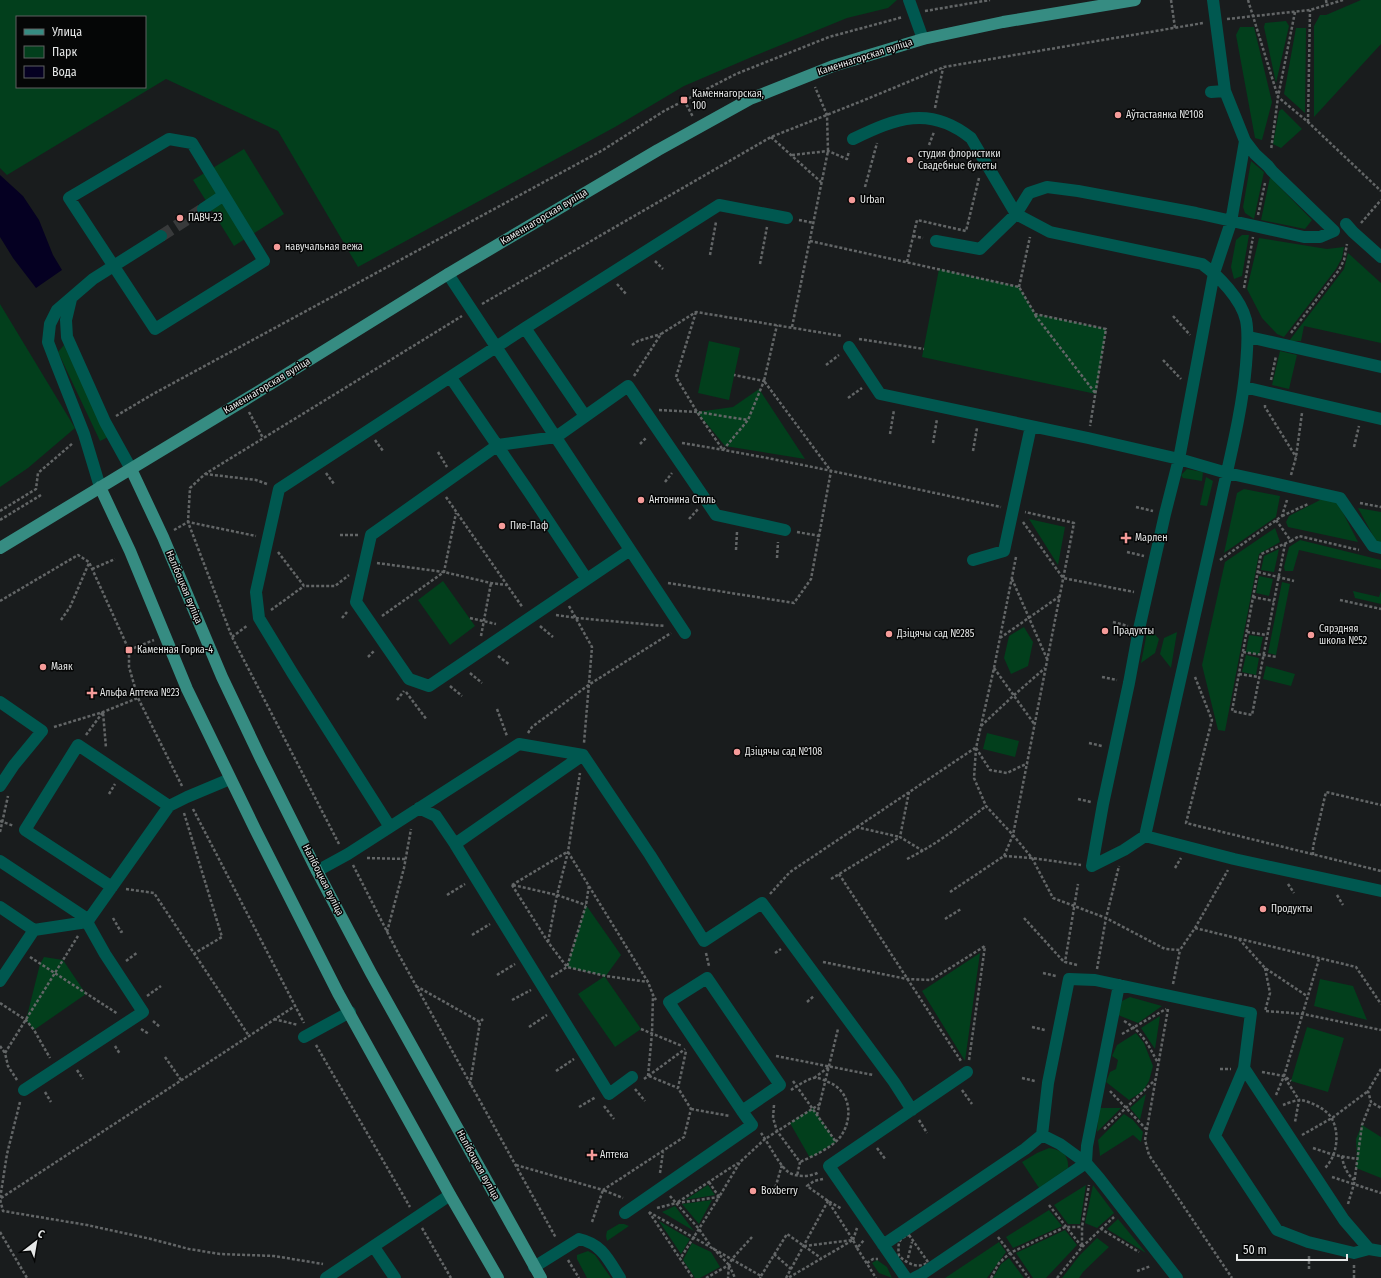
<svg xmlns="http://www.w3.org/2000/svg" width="1381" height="1278" font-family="'Fira Sans Condensed',sans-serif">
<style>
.green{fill:#023f1c;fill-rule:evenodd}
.water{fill:#050022}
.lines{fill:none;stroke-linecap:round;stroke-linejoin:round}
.minor-tunnel{stroke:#383a3b;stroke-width:12;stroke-dasharray:12 6;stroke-linecap:butt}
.path{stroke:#636667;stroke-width:2.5;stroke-dasharray:3 2;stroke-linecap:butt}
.minor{stroke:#005850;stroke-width:12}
.major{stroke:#368c82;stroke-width:12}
.poi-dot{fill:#f59b99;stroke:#050606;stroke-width:1.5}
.labels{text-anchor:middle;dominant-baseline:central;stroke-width:3;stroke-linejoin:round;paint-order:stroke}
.street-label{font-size:10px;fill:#e5e7e7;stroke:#050606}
.poi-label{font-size:10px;fill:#e5e7e7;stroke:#050606;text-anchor:start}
</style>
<rect width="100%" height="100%" fill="#191c1d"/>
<path class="green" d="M0 0H897L888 8 847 18 754 56 684 86 615 127 358 267 278 131 166 79 7 175 0 168ZM17 17H145V87H17Z
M1361 0H1381V44L1314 117V26L1320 15H1326Z
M1286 21 1289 26 1276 83 1264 27 1265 23Z
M1240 27H1254L1272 102 1262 140 1255 138 1236 35Z
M1296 28H1306L1305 113 1284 94Z
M1282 109 1302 129 1281 148 1273 144 1279 111Z
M244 149 284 214 234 246 193 180Z
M1251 161 1264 172 1254 219 1245 213 1243 207Z
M1270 177 1312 220 1305 229 1261 220Z
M1242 235H1249L1242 276 1234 279 1231 267 1236 240Z
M1259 238 1327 249 1344 247 1342 258 1336 269 1284 337 1277 334 1262 318 1247 289Z
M1348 253 1381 283V343L1304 326 1301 341H1289L1344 269Z
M939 269 1019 287 1035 314 1106 329 1096 394 922 357Z
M0 304 75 428 28 468 0 487Z
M709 341 740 348 729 400 698 393Z
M64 345 108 437 100 441 58 352Z
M1280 351 1297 355 1289 389 1272 385Z
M759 389 805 459 725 446 697 412 733 407Z
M1187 469 1203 472 1202 481 1183 478 1181 475Z
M1206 477 1213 481 1207 506 1200 505Z
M1244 489 1280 496 1276 517 1224 553 1237 493Z
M1322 499 1338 503 1358 542 1288 527 1286 522 1289 516Z
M1358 508 1381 512V544L1377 543Z
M1029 519 1065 527 1058 565Z
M1275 528 1280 542 1259 554 1225 731 1218 730 1202 665 1225 562Z
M1300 540 1381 560V569L1299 550 1293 571H1285L1284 567 1289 547Z
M1279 549 1274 572 1261 570 1264 556Z
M1259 576 1273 579 1269 596 1256 593Z
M443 581 475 626 450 645 418 600Z
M1282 582 1290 584 1276 655 1268 653Z
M1353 591 1379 597 1381 591V604L1355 598Z
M1024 627 1033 642 1028 666 1011 674 1004 658 1009 636Z
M1148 627 1159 639 1155 653 1141 663Z
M1177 632 1171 668 1160 654 1164 638Z
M1249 635 1263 637 1259 655 1246 652Z
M1246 655 1259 658 1256 675 1242 672Z
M1266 666 1295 674 1291 686 1263 679Z
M987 733 1019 741 1015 757 983 749Z
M586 905 621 955 605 977 641 1029 615 1047 578 994 605 976 567 967Z
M980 953 965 1061 922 991Z
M44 957 63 960 86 994 34 1030 26 1020 40 964Z
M1320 979 1353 986 1367 1020 1314 1006Z
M1130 997 1162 1006 1138 1023 1118 1015 1122 1001Z
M1160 1016 1155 1049 1141 1028Z
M1307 1027 1344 1038 1328 1092 1291 1081Z
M1136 1033 1144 1043 1153 1066 1149 1081 1143 1091 1129 1100 1106 1082 1110 1072 1116 1069 1118 1060 1112 1056 1117 1045Z
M1146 1094 1140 1120 1130 1108Z
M813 1108 836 1142 810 1158 790 1123Z
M1099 1108H1121L1097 1132Z
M1124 1114 1133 1120 1143 1132 1141 1142 1133 1135 1100 1156 1098 1140Z
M1362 1125 1381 1137V1178L1356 1168 1357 1159 1356 1139Z
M1049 1148C1062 1150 1069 1155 1068 1168L1039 1188 1022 1162 1037 1153Z
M708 1185 715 1195 685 1200Z
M1086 1185 1080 1224H1068L1054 1205Z
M1093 1185 1114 1213 1097 1228 1085 1223Z
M712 1200 699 1224 682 1204Z
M675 1206 694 1231 662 1212Z
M1049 1210 1062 1226 1013 1248 1006 1237Z
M1118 1219 1146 1253 1107 1229Z
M659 1221 690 1239 681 1254Z
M619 1224H624L629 1226 607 1241 606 1236 607 1231Z
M1065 1230 1077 1245 1046 1278H1033L1016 1253Z
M1097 1238 1109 1247 1083 1272 1079 1278H1062L1079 1256Z
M999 1242 1006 1252 987 1278H945Z
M692 1243 711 1252 720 1267 700 1278H695L683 1260Z
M588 1251 595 1255 611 1278H587L577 1259V1255Z
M1009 1258 1024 1278H993L1001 1264Z
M877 1260 887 1267 892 1278 879 1273 872 1263Z"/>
<path class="water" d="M0 175 23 196 39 220 53 255 62 270 36 288 13 258 0 237Z"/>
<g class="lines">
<path class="minor-tunnel" d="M161 236 203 209"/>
<path class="path" d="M1171 0 1175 28
M1248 0 1278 97 1271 150
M1326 0 1327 6
M925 11 990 0
M1295 12 1278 97 1308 122 1381 191
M1227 19 1310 10 1343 0
M684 100 693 117
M935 108 943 68
M1308 122 1310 10
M771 137 821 182
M929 145 934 132
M792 155 828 151 847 159 849 151
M865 187 877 143
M1258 215 1265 183
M799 220 814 223
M1361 223 1381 200
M913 236 923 238
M810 241 1019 287 1035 314 1106 329 1090 426
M710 255 716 222
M655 261 663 269
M907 262 917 220 966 231 979 178
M760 264 767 227
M617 284 626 294
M1019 287 1030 237
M1244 288 1253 237
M482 304 771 137 862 101 944 67 1203 23
M696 312 676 377 697 412 723 450 748 420 764 381 734 375
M1035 315 1096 394
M1173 316 1190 335
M792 327 828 151 827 115 815 87
M1291 333 1339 270 1344 260 1347 244
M859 339 924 349
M632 345 638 341 661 334
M1163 360 1181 379
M826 365 839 355
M634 376 661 334 696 312 842 336
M1271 380 1276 356
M848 398 862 388
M1265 405V407L1296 457
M659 410 697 412 748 420
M249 412 263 438
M116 416 153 394 603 150 664 111 736 74 829 37 903 17
M890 434 894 410
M375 440 383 451
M682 443C789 460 895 485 1001 507
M933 443 937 419
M640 444 647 437
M1354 447 1359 426
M973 451 977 428
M438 452 447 467
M326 473 334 484
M205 474 256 480 267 484
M1291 475 1296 457 1302 413
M665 482 672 473
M446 497 523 608
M1360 503 1381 507
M1136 507 1153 511
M0 511 36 489 38 473 73 443
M1282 516 1308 504
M689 519 698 509
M0 520 41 495
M1276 520 1291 541 1261 554 1232 711 1252 715 1285 544
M1023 522 1063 578 1134 592
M174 530 188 522 256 536
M797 532 820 536
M340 535H358
M1291 541 1299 536 1359 550
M736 550 737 532
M278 552 304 586H335L349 575
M1127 552 1144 556
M1016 557 994 668 976 748 974 778 986 806 1013 835 1032 858 1053 898 1106 918 1165 949 1180 950 1195 928 1228 870
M777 558 778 542
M1220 560 1282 516 1287 500
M377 563 444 572 491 583 506 585
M92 569 115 559
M1258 572 1294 581
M1012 579 1047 659
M668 583 794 603 811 579 831 471 764 381 777 325
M1253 597 1274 601
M1340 600 1381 609
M0 601 78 555 89 562 129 650V667L138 698 182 786
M569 606 592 647 584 743
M271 610 304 586
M556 615 577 618 665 626
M382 616 444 572 456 513
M342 618 347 612
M470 618 496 624
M61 620 70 607 89 563
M1113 622 1128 626
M540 626 553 637
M1247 632 1267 635
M481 636 491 583
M232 637 248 625
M1000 638 1060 596
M129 650 154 640
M1243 652 1277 657
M498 656 510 665
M368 657 375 650
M994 668 1035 725
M470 673 482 683
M1239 674 1259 677
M1102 677 1117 680
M1195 677 1212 720 1186 823 1381 871
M450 686 462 696
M406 692 427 720
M397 700 404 691
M497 709 507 736
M981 726 1013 696 1045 668
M54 727 103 712 138 698
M528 733 532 727 590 684 671 633
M86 735 103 712 106 748
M1089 743 1102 746
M976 748 990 770 1007 773 1028 763
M909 792 900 837 923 851
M109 794 115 784
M1078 799 1091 802
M193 809 304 1023
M184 813 222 937 195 953
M0 821 14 826
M856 827 900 837
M0 832 8 796
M339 844 232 637 188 522 190 488 205 474 462 316
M568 852 648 982 653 995 656 1000
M1313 855V847L1326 792 1381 805
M1004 856 1032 858 1081 865
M367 858 406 859
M907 859C936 845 961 825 986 806
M353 865 399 955 556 1238
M1175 868 1181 858
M839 874 961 1061
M831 879 900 837
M1288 884 1294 893
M512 885 548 942 567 967 606 976 648 982
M512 885 567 852
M513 885 557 895 586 905
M126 889 154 893 249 1036
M950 892 1004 856 1013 835 1074 523 1025 512
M770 894 790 872 975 748
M447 895 465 884
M1337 895 1343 905
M113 918 121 932 123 931
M1024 918 1064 962
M945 919 961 909
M1195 928 1356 967 1381 1004
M387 932 404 868 411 829
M472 935 490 924
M1239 939 1265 968 1307 996
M548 942 557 895 568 852 580 773
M706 953 709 966
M775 953 781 949
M30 957 118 1014
M126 961 138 952
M823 962 907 979 931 980 985 946
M1077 965 1065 962 1078 884
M1265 968 1270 993 1265 1011
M1097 969 1106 918 1119 866
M1043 973 1056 976
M497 975 515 964
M551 977 567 967 586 905 589 885
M1173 984 1180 950
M416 986 480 1022 483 1019
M147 996 161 986
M512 1000 531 990
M807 1002 814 996
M0 1003 26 1020 34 1030 50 1058
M1168 1009 1145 1140 1149 1155 1232 1278
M1266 1011 1303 1014 1381 1030
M274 1019 298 1025
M153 1021 160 1027
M1124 1021C1143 1032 1148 1045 1158 1063
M529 1027 547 1015
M1032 1027 1045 1030
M141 1029 149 1034
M641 1029 682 1046
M1122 1034 1166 1009
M316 1045 410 1207
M0 1046 5 1053
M115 1046 120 1054
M776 1056 873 1075
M165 1057 181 1080
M969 1060 985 946
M1220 1069H1231
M1381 1069 1368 1091 1371 1102 1381 1108
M77 1070 83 1079
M556 1071 574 1059
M1262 1072 1284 1076 1291 1081
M648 1076 652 1033 653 995
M649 1076 678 1088
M814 1078 829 1067
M1022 1078 1035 1081
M1285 1078 1299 1100 1295 1122
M644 1079 685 1049
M17 1080 8 1066 5 1053 78 936
M793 1081 836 1142
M470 1085 480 1022
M635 1089 645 1101
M791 1090C797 1086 806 1080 813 1078 818 1077 824 1080 828 1082 850 1090 854 1117 841 1136 832 1148 813 1156 800 1162
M962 1090 972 1104
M1110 1091 1146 1129
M45 1092 51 1102
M1276 1095 1284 1076 1319 959
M20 1102 7 1154 0 1199 3 1211 87 1225 151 1239 189 1249 220 1254 274 1256 323 1264
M774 1105 773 1118 777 1131 800 1162 797 1176
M1283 1105C1288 1103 1296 1100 1301 1100 1311 1102 1327 1109 1332 1119 1340 1134 1337 1156 1325 1168
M604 1106 614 1119
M579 1107 596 1097
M691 1109 730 1116
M817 1115 838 1029
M919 1120 927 1133
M1104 1129 1155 1080
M761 1133C769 1144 778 1163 787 1171 795 1178 811 1177 819 1172
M1302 1135 1332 1118 1368 1091
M877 1148 886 1160
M1313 1148 1334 1155 1357 1159
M1342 1156C1343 1165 1347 1174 1354 1180
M516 1165 603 1190 684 1137 691 1109 678 1088 686 1051
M660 1173 663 1152
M1332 1177 1381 1193
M823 1179 814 1181 807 1186 828 1201 842 1209
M709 1182 719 1197 740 1162 765 1139 820 1104
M774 1192 782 1165
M670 1196 676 1203
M1 1198 295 1006
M678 1202 738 1163
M677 1203 719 1197 680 1259
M1348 1204 1354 1184 1362 1125 1371 1102
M1049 1205 1082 1247V1227L1089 1185
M657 1208 676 1203 699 1229 710 1245
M649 1212 761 1276 760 1278
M649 1212 693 1278
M592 1222 603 1190 623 1198
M422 1228 451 1278
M1101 1229 1114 1217
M0 1232 27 1278
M909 1235 928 1262C918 1270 907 1263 899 1256 898 1246 897 1238 909 1235Z
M998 1237 1029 1278
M853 1240 857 1228
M804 1246 853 1240 857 1248 864 1240
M713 1248 729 1265 728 1278
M857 1248 876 1278
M774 1254 791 1269
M1309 1256V1271
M908 1258 912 1242
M568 1260 579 1278
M867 1263 873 1259H878
M729 1265 735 1278
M1137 1271 1151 1266
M761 1276 787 1234 821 1258
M706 1278 729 1265 732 1259 752 1237
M786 1278 828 1201 853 1240 788 1278
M991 1278 999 1263 1010 1253 1065 1227H1082
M1057 1278 1082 1247 1101 1229 1139 1252
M1354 1278V1265"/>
<path class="minor" d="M909 0 923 39
M1211 92 1225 91
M169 139 192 143 264 261 155 329 69 198Z
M853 139C896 118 930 105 971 138L1016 214 1050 232 1202 264C1219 276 1241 299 1246 320 1249 335 1247 350 1246 365 1242 413 1229 461 1219 508 1194 617 1170 726 1145 836
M203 209 224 195
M1346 224 1353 232 1381 257
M936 241 980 249 1016 214 1029 193 1047 187 1078 191 1196 213 1304 237H1320L1334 231 1272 171 1268 166 1255 154 1245 141
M448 274 685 633
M71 299 66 320 67 337 105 422 131 469
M525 328 585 416
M1249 337 1381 367
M849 347 880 394 1088 438 1179 459 1227 473 1340 498 1373 546 1381 548
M451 378 529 492 586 578
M1244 387 1381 419
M100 487 84 434 56 363 48 342 50 324 57 310 93 279 161 236
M630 550 429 686 409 679 356 602 371 535 498 445 556 437 628 386 716 515 785 530
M973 560 1004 551 1031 426
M0 702 42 731 14 765 0 786
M419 808 436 816 455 844 609 1094 632 1077
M390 827 293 674 259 618 256 592 279 489 525 328 719 205 787 218
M455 844 583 755
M0 861 89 920
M1092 866 1103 804 1129 683 1139 629 1165 514 1179 459 1214 273 1231 222 1245 141 1225 91 1213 0
M1092 866 1124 850 1145 836 1234 859 1381 891
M317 871 348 854 519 744 583 755 650 855 704 941 762 903 894 1082 912 1110
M112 887 25 830 78 745 169 806
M0 907 34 930 87 922 169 806 187 797 230 779
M0 981 34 930
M304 1037 350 1012
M1244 1068 1344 1220 1369 1249
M24 1090 143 1012 105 954 87 922
M1042 1135 1060 1144 1086 1163 1087 1146 1119 985
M625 1213 752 1125 742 1111 669 1002 707 978 780 1085 742 1111
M883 1245 1025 1149 1042 1135 1048 1083 1069 979 1095 980 1251 1013 1244 1068 1215 1136 1277 1230 1308 1242 1354 1253 1369 1249 1381 1251
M374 1247 395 1278
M534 1267 579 1239C602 1244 608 1259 620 1278
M326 1278 450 1195
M906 1278 829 1166 967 1072
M914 1278 922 1274 1086 1163 1099 1178 1177 1278"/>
<path class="major" d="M131 469 163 537 222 677 260 757 317 871 371 973 541 1278
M100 487 130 551 187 689 255 829 338 993 450 1195 498 1278
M0 548 243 401 448 274 658 150 750 99 833 66 923 39 1003 22 1135 0"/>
</g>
<g class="poi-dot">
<rect x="680" y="96" width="8" height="8" rx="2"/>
<circle cx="1118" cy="115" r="4"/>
<circle cx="910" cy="160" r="4"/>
<circle cx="852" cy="200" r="4"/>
<circle cx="180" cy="218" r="4"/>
<circle cx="277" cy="247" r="4"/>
<circle cx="641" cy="500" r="4"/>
<circle cx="502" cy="526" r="4"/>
<path d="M1124 532h4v4h4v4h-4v4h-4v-4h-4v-4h4z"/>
<circle cx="1105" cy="631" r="4"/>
<circle cx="889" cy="634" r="4"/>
<circle cx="1311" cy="635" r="4"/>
<rect x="125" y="646" width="8" height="8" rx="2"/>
<circle cx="43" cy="667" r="4"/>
<path d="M90 687h4v4h4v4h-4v4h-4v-4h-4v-4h4z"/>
<circle cx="737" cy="752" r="4"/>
<circle cx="1263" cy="909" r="4"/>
<path d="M590 1149h4v4h4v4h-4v4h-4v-4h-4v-4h4z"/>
<circle cx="753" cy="1191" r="4"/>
</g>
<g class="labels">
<g class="street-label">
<text transform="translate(865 57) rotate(-18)">Каменнагорская вуліца</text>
<text transform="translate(544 217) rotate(-31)">Каменнагорская вуліца</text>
<text transform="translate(267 386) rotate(-31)">Каменнагорская вуліца</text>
<text transform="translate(184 587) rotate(67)">Налібоцкая вуліца</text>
<text transform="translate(323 880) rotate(63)">Налібоцкая вуліца</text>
<text transform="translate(478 1165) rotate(61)">Налібоцкая вуліца</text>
</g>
<g class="poi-label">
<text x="692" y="94">Каменнагорская,<tspan x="692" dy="12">100</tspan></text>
<text x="1126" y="115">Аўтастаянка №108</text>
<text x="918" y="154">студия флористики<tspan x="918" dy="12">Свадебные букеты</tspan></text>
<text x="860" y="200">Urban</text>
<text x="188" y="218">ПАВЧ-23</text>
<text x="285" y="247">навучальная вежа</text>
<text x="649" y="500">Антонина Стиль</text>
<text x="510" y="526">Пив-Паф</text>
<text x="1135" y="538">Марлен</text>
<text x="1319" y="629">Сярэдняя<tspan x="1319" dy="12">школа №52</tspan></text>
<text x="1113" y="631">Прадукты</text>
<text x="897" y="634">Дзіцячы сад №285</text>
<text x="137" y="650">Каменная Горка-4</text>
<text x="51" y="667">Маяк</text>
<text x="100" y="693">Альфа Аптека №23</text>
<text x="745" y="752">Дзіцячы сад №108</text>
<text x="1271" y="909">Продукты</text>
<text x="600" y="1155">Аптека</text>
<text x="761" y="1191">Boxberry</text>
</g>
</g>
<rect x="16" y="16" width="130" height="72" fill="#050606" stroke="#5f6060"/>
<rect x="24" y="29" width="20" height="6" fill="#368c82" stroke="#5f6060"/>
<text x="52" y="36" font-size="12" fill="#e5e7e7">Улица</text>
<rect x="24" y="46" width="20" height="12" fill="#023f1c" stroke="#5f6060"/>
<text x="52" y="56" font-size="12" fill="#e5e7e7">Парк</text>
<rect x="24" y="66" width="20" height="12" fill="#050022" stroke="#5f6060"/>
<text x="52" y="76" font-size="12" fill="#e5e7e7">Вода</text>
<g transform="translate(36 1242) rotate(31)" stroke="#050606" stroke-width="3" paint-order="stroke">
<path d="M0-3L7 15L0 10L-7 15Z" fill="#e5e7e7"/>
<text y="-6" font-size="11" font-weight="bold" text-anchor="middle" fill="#e5e7e7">С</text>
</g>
<path d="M1237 1254v6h110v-6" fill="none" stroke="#e5e7e7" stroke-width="2"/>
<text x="1243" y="1254" font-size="12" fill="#e5e7e7" stroke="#050606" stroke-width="3" paint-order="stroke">50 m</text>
</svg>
